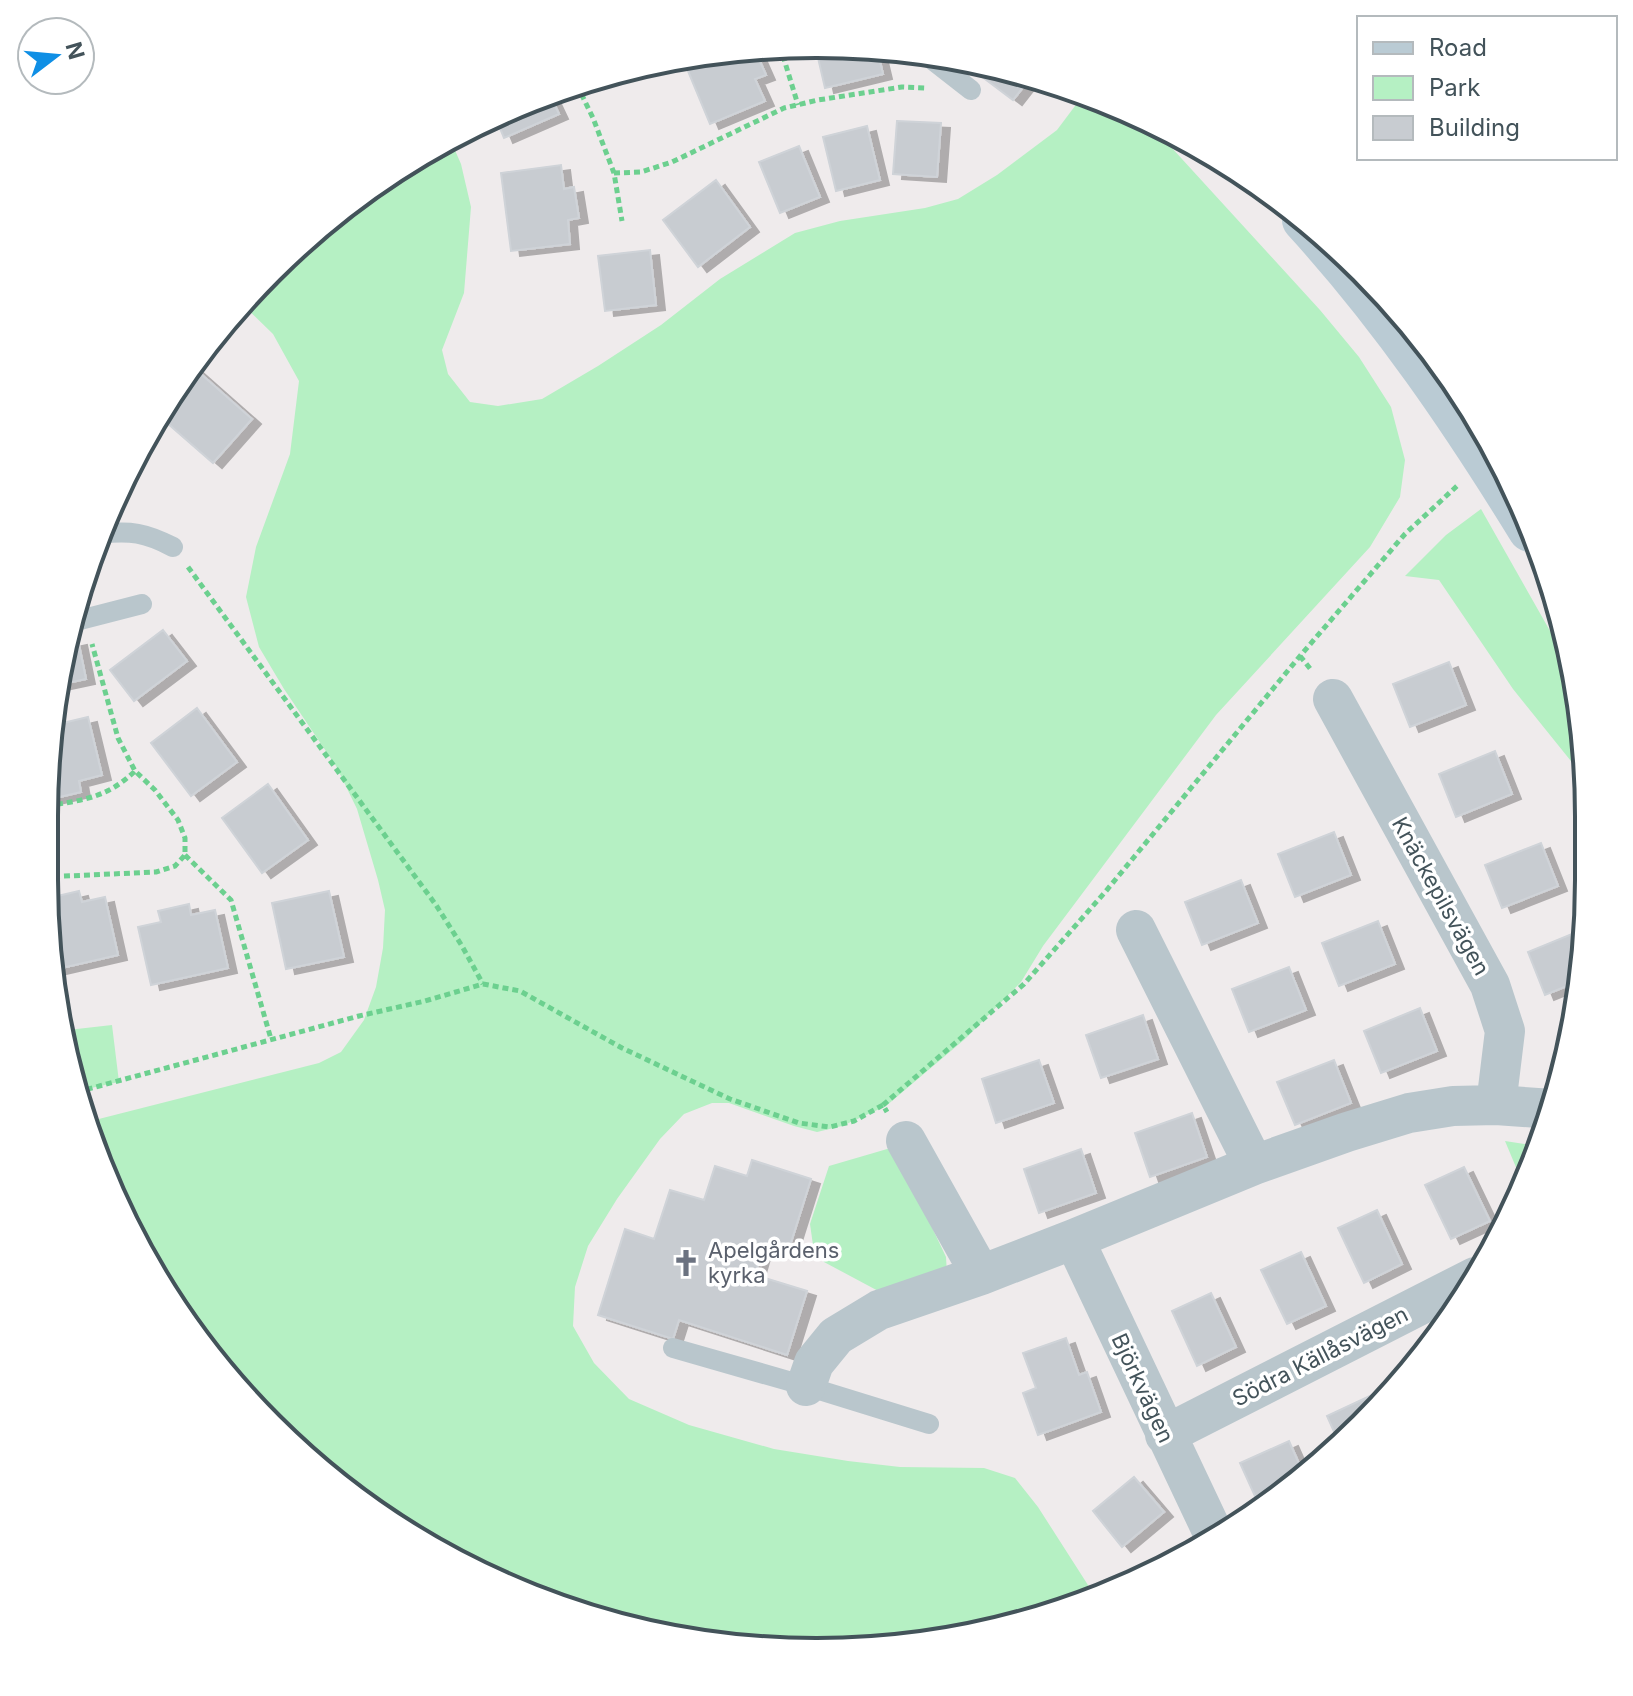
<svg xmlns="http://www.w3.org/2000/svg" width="1633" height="1696" font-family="Inter,sans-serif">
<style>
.green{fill:#b5f0c3}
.building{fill:#c8ccd1;stroke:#cfd3d8;stroke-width:2;filter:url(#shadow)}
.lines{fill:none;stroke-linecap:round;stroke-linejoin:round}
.path{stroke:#6cd08f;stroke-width:5;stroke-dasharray:6 4;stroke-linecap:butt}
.lane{stroke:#b9c6cc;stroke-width:20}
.street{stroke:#b9c6cc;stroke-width:40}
.secondary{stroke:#bacbd4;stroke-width:44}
.labels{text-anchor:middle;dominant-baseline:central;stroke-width:7;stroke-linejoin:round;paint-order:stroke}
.street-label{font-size:22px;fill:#43535a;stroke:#fff}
.worship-label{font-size:22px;fill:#5b616d;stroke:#fff;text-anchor:start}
.rim{fill:none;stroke:#43535a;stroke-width:4}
</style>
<defs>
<filter id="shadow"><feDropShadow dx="9" dy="5" stdDeviation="0" flood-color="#0004"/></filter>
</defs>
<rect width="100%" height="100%" fill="#efebec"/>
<path class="green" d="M1084 94 1150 124 1320 310 1359 357 1391 407 1405 460 1400 497 1370 547 1216 715 1043 946 1021 982 965 1039 886 1106 842 1126 817 1132 794 1126 729 1103H712L684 1114 660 1139 617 1199 588 1246 575 1287 573 1326 594 1363 629 1399 689 1425 774 1449 848 1461 900 1467 984 1468 1015 1478 1038 1507 1095 1596 1017 1626 867 1650 715 1645 568 1611 430 1548 307 1460 203 1349 103 1176 87 1122 319 1063 341 1052 364 1020 376 987 383 948 385 910 378 880 357 809 336 766 284 689 259 647 246 597 256 547 290 454 299 381 273 334 241 303 346 204 450 139 461 164 471 207 464 293 442 350 448 374 470 402 498 406 542 399 598 366 661 325 720 279 795 233 840 221 925 208 958 199 997 175 1057 130Z
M1481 509 1571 668 1587 766V781L1513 689 1439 580 1405 576 1446 535Z
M112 1025 119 1082 77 1091 59 1031Z
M1505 1141 1538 1146 1523 1184Z
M894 1147 946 1257 947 1274 897 1301 824 1262 813 1245 810 1224 829 1166Z"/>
<path class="building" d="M754 48 766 75 755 79 765 101 710 124 683 59Z
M823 48 877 49 883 74 825 88 816 49Z
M961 61 1031 77 1013 100Z
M550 95 559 114 504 138 495 116Z
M897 121 941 123 937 177 893 174Z
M867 126 880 180 836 191 823 137Z
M799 146 820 197 780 213 759 162Z
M561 165 564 189 574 187 579 218 568 220 570 244 511 251 501 173Z
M716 180 750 227 698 267 663 220Z
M650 250 656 305 605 311 598 256Z
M193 367 252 419 213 463 158 415Z
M163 630 187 661 134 701 110 670Z
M78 640 86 679 58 685 68 642Z
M1449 662 1466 705 1410 727 1393 684Z
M197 708 237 762 191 796 151 743Z
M88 717 102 775 79 781 81 792 51 799 48 788 50 726Z
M1495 751 1512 794 1456 817 1439 774Z
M268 784 308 840 262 873 222 818Z
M1334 832 1351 875 1295 897 1278 854Z
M1541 843 1558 886 1502 908 1485 865Z
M1241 880 1258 923 1202 945 1185 902Z
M79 891 82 902 105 897 118 955 53 970 47 910 52 909 49 898Z
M329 891 344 957 286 969 272 903Z
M189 904 191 915 215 910 228 968 151 985 138 927 161 922 158 911Z
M1378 921 1395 964 1339 986 1322 943Z
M1584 929 1586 936 1579 981 1545 995 1528 952Z
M1289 967 1306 1010 1249 1032 1232 989Z
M1420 1008 1437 1051 1381 1073 1364 1031Z
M1143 1015 1158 1059 1101 1078 1086 1035Z
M1039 1060 1054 1103 996 1123 982 1079Z
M1334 1060 1351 1103 1295 1125 1277 1082Z
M1192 1113 1207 1157 1150 1177 1135 1133Z
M1081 1149 1096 1193 1039 1213 1024 1169Z
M752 1160 811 1179 788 1252 764 1244 755 1275 807 1291 787 1355 679 1320 673 1339 598 1315 625 1229 654 1239 670 1190 704 1200 715 1166 747 1176Z
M1464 1167 1490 1221 1451 1239 1425 1185Z
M1377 1210 1402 1264 1364 1283 1338 1228Z
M1301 1252 1326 1306 1287 1324 1261 1270Z
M1211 1293 1236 1347 1197 1366 1172 1311Z
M1066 1338 1079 1375 1087 1372 1101 1412 1038 1435 1023 1393 1036 1388 1023 1353Z
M1376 1393 1380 1403 1340 1445 1327 1416Z
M1289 1441 1304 1475 1259 1505 1240 1463Z
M1134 1477 1164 1512 1122 1547 1093 1511Z"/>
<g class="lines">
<path class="path" d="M780 46 798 105
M577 85 593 118 614 173 622 221
M614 173 641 172 672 162 784 108 818 100 902 87 925 88
M188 567 436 905 462 946 483 984
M1300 656 1312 671
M47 806C83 800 107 798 135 771
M185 855 231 900 271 1039
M44 877 156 872 175 866 185 855V838L178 820 155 790 135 771 118 738 92 644
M77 1092 359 1016 425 1001 483 984 520 991 622 1048 730 1099 799 1123 830 1127 854 1121 883 1105 887 1112
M883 1105 1024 984 1106 891 1300 656 1405 534 1457 486"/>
<path class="lane" d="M921 51 971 90
M100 534C130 530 146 533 173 547
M72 622 142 604
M673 1348 806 1386 929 1424"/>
<path class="street" d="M1333 699 1490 985 1505 1031 1496 1105
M1136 930 1254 1165
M906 1141 981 1275
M1074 1239 1214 1535
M806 1386 814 1363 836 1336 879 1310 981 1275 1074 1239 1254 1165 1347 1132 1409 1113 1453 1106 1496 1105 1552 1109
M1165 1435 1475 1277"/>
<path class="secondary" d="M1304 220C1391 315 1463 421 1530 530"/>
</g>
<defs>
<g id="church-bare" transform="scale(2.16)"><path d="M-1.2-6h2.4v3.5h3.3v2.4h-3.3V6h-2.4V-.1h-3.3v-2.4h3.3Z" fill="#6b7280" stroke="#fff" stroke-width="2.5" paint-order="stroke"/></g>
</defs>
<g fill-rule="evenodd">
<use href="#church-bare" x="686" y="1263"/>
</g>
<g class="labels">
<g class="street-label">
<text transform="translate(1441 896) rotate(61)">Knäckepilsvägen</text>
<text transform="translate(1320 1356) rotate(-27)">Södra Källåsvägen</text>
<text transform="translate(1143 1388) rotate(65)">Björkvägen</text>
</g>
<g class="worship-label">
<text x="708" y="1250">Apelgårdens<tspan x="708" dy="25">kyrka</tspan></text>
</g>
</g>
<path d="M0 0H1633V1696H0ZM816 58H817A758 758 0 0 1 1575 816V880A758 758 0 0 1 817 1638H816A758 758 0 0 1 58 880V816A758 758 0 0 1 816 58Z" fill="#fff" fill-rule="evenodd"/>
<path class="rim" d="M816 58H817A758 758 0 0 1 1575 816V880A758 758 0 0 1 817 1638H816A758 758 0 0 1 58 880V816A758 758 0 0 1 816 58Z"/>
<rect x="1357" y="16" width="260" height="144" fill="#ffffff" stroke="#b4babd" stroke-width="2"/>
<rect x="1373" y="42" width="40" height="12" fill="#bacbd4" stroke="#b4babd" stroke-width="2"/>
<text x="1429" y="56" font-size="24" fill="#43535a">Road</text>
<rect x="1373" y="76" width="40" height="24" fill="#b5f0c3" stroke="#b4babd" stroke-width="2"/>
<text x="1429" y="96" font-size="24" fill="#43535a">Park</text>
<rect x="1373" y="116" width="40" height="24" fill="#c8ccd1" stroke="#b4babd" stroke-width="2"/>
<text x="1429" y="136" font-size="24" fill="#43535a">Building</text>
<g transform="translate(56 56) rotate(74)"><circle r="38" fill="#ffffff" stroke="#b4babd" stroke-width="2"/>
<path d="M0-6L14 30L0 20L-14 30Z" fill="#0f8fe5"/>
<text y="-12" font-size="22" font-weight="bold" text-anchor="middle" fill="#43535a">N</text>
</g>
</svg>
